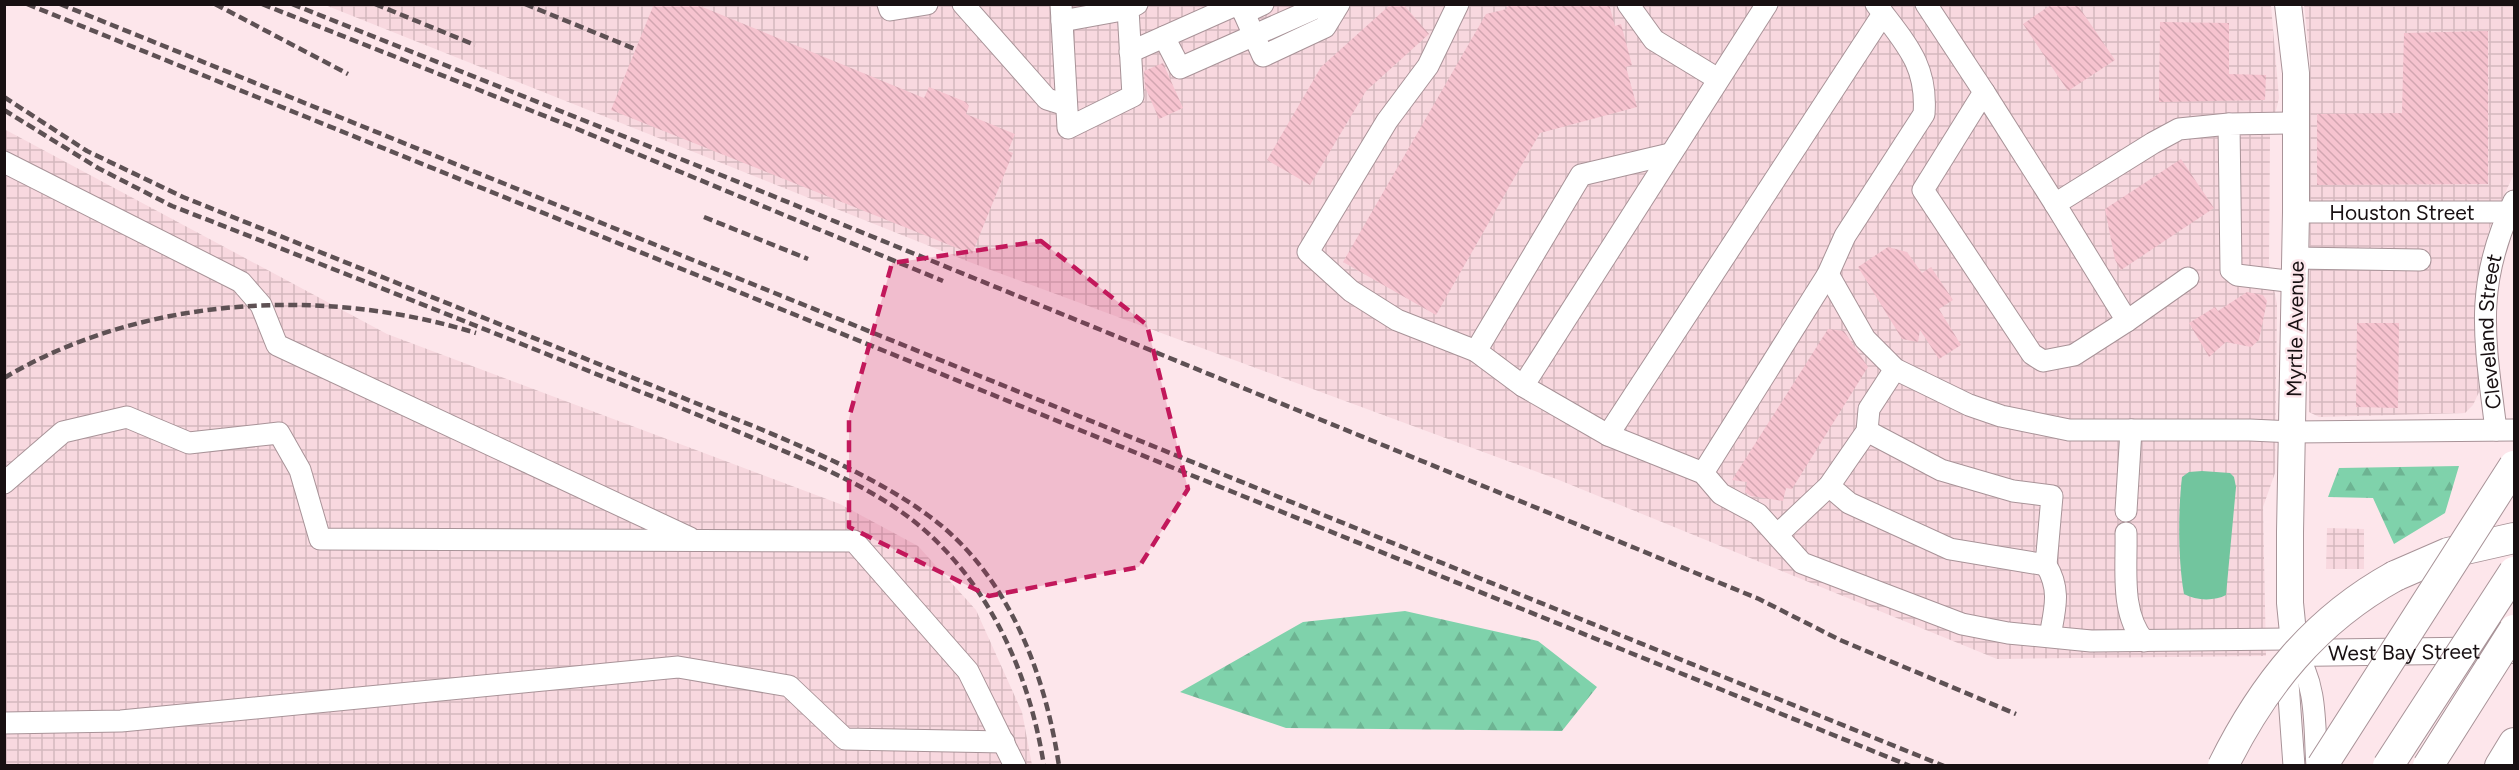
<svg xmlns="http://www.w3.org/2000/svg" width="2519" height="770" font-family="Figtree,sans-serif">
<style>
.industrial{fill:url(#industrial-grid)}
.forest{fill:url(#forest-firs)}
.water{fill:#72c59e}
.building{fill:url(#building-back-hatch)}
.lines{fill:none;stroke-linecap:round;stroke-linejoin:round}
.minor-casing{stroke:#a89398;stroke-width:23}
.major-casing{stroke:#a89398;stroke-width:28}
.highway-casing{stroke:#a89398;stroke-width:32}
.minor{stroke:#fff;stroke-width:21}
.major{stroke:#fff;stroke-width:26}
.highway{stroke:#fff;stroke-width:30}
.rail{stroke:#5e5154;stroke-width:4.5;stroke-dasharray:9 4.5;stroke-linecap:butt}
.highway-bridge-casing{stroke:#a89398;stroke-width:32;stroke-linecap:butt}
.highway-bridge{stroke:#fff;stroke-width:30}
.marked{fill:#c2185b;fill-opacity:0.2;stroke:#c2185b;stroke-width:4.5;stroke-dasharray:12 8;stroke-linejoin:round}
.labels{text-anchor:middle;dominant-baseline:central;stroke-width:5;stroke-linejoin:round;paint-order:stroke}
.street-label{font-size:21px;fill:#181012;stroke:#fde6eb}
</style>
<defs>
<pattern id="industrial-grid" width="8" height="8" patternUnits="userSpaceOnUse" patternTransform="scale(1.5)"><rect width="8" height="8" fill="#f8d8df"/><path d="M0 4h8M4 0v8" fill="none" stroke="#d4b8be"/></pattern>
<pattern id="forest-firs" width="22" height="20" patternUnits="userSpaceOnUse" patternTransform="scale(1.5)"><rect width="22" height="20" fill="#7fd2ab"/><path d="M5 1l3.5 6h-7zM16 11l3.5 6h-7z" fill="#6db392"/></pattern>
<pattern id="building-back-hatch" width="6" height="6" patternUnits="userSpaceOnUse" patternTransform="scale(1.5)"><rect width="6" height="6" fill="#f6c3cf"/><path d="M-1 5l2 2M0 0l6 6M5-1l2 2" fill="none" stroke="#d2a6b1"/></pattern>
</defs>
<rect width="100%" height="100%" fill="#fde6eb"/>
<path class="industrial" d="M325 5H2271L2279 98 2270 134 2269 263 2277 304 2275 473 2263 507 2266 656 1997 659 1559 480 972 263Z
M2304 5H2514V174L2491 223 2482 257 2474 316 2479 392 2473 405 2465 413 2319 417 2309 412 2310 60Z
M4 129 387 334 840 504 918 546 976 610 1022 712 1032 765H5Z
M2327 528 2364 529V569H2326Z"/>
<path class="forest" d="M2459 466 2445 513 2394 544 2373 498 2328 497 2339 468Z
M1405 611 1538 641 1597 687 1562 731 1286 728 1180 692 1303 622Z"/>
<path class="water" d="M2202 471 2230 473 2234 477 2236 487 2226 595C2215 601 2196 601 2184 594 2178 561 2178 510 2182 477L2189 472Z"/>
<path class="building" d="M654 4H695L924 98 929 87 966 102 969 106 966 114 1015 134 1008 151 1013 153 972 254 611 110Z
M1391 4H1403L1429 34 1366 91 1310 185 1267 160 1321 67Z
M1506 4H1609L1615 26 1621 24 1632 65 1626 67 1637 107 1540 133 1436 315 1343 262 1486 14 1507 9Z
M2052 4H2077L2115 60 2068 91 2023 24Z
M2160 22 2229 23V74L2266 75 2265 100 2159 102Z
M2488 31V184L2317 185V114L2402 113 2404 33Z
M1163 63 1183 108 1159 119 1145 87 1144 71Z
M2181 159 2214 208 2121 270 2115 260 2105 209Z
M1888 247 1907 252 1922 273 1931 267 1953 300 1939 309 1961 345 1939 359 1920 330 1918 342 1902 339 1858 267Z
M2247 292 2263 295 2267 301 2259 340 2251 347 2226 342 2209 357 2189 323 2215 307 2218 311Z
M2357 323H2399L2398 408 2356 407Z
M1828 329 1844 331 1868 367 1792 489 1786 488 1783 501 1751 496 1745 492 1747 482 1732 480Z"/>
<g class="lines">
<g class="minor-casing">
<g id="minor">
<path d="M888 4 890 10 927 4"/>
<path d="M963 4 1047 99 1066 105"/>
<path d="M1061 4 1068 128 1133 96 1128 9 1137 4"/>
<path d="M1240 4 1263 56 1325 27 1339 4"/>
<path d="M1458 4 1428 66 1387 121 1308 252 1351 291 1397 320 1476 351 1523 386 1608 435 1703 473 1721 494 1758 514 1802 563 1962 624 2008 633 2091 641 2293 639"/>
<path d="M1628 4 1654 40 1718 79"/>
<path d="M1926 4 1984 92 1923 190 2032 354 2043 361 2074 355 2127 321"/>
<path d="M1244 13 1263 4"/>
<path d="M1062 21 1128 9"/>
<path d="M1164 37 1180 68 1325 4"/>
<path d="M1130 52 1238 4"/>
<path d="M1984 92 2055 204"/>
<path d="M4 162 241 282 261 305 277 345 690 538"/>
<path id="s1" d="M2296 212H2509"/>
<path d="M2295 258 2420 260"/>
<path d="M1828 274 1865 339 1895 369 1969 405 2001 416 2069 430H2250L2293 432 2514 430"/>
<path d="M2188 278 2127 321 2055 204 2153 143 2179 129 2229 124"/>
<path d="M2295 282 2237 275 2231 270 2229 124 2296 123"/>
<path d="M1476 351 1581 175 1670 154"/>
<path d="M1523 386 1767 4"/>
<path id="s2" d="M2496 430C2485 340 2473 287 2514 201"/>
<path d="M1608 435 1883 14"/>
<path d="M1703 473 1828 274 1845 236 1924 114C1928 64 1904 42 1876 4"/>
<path d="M4 483 63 432 127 417 189 443 279 433 300 470 320 539 854 541 968 671 1015 766"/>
<path d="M1829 486 1849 503 1950 549 2046 565 2052 496 2013 491 1941 470 1867 431"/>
<path d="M2126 511 2131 430"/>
<path d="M2126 533C2127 568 2120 613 2144 641"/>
<path d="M1777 535 1829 486 1867 431 1869 409 1895 369"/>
<path d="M2046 565C2061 589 2055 609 2050 636"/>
<path d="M2295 653C2318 684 2314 729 2317 766"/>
<path d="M2292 662 2288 683 2294 766"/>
<path d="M4 723 121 721 678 667 789 686 845 739 1004 742"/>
</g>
</g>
<g class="major-casing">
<g id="major">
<path id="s3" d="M2288 4 2296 73V212L2290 532V603L2295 653 2514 650"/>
</g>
</g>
<g class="highway-casing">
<path id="highway" d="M2395 576 2448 553 2514 538
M2500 766 2514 743"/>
</g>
<use href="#minor" class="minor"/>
<use href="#major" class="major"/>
<use href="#highway" class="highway"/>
<path class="rail" d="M27 4 1910 766
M60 4 1944 766
M215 4 348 74
M262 4 570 126 943 281
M292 4 741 183 1635 548 1759 599 1840 640 2016 714
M375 4 475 45
M525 4 635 49
M4 97 87 151 183 197 758 428C817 453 877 478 929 516 1008 574 1045 672 1059 766
M4 110 98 168 172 206C327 266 482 328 636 390 682 408 727 427 772 446 824 468 878 491 921 527 991 587 1030 676 1044 766
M704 217 808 259
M4 378C142 296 324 286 476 333"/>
<g class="highway-bridge-casing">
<path id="highway-bridge" d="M2223 766C2263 685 2315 620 2395 576
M2322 766 2514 466
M2388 766 2514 572
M2428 766 2514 630"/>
</g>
<use href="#highway-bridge" class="highway-bridge"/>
</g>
<path class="marked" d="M1041 241 1147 325 1188 489 1139 567 989 596 849 527V418L892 263Z"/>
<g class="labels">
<g class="street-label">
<text stroke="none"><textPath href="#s1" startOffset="106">Houston Street</textPath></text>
<text transform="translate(2295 329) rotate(-89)">Myrtle Avenue</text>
<text stroke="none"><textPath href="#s2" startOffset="99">Cleveland Street</textPath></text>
<text stroke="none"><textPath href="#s3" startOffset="759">West Bay Street</textPath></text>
</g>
</g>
<rect width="2519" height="770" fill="none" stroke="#181012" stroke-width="12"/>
</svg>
